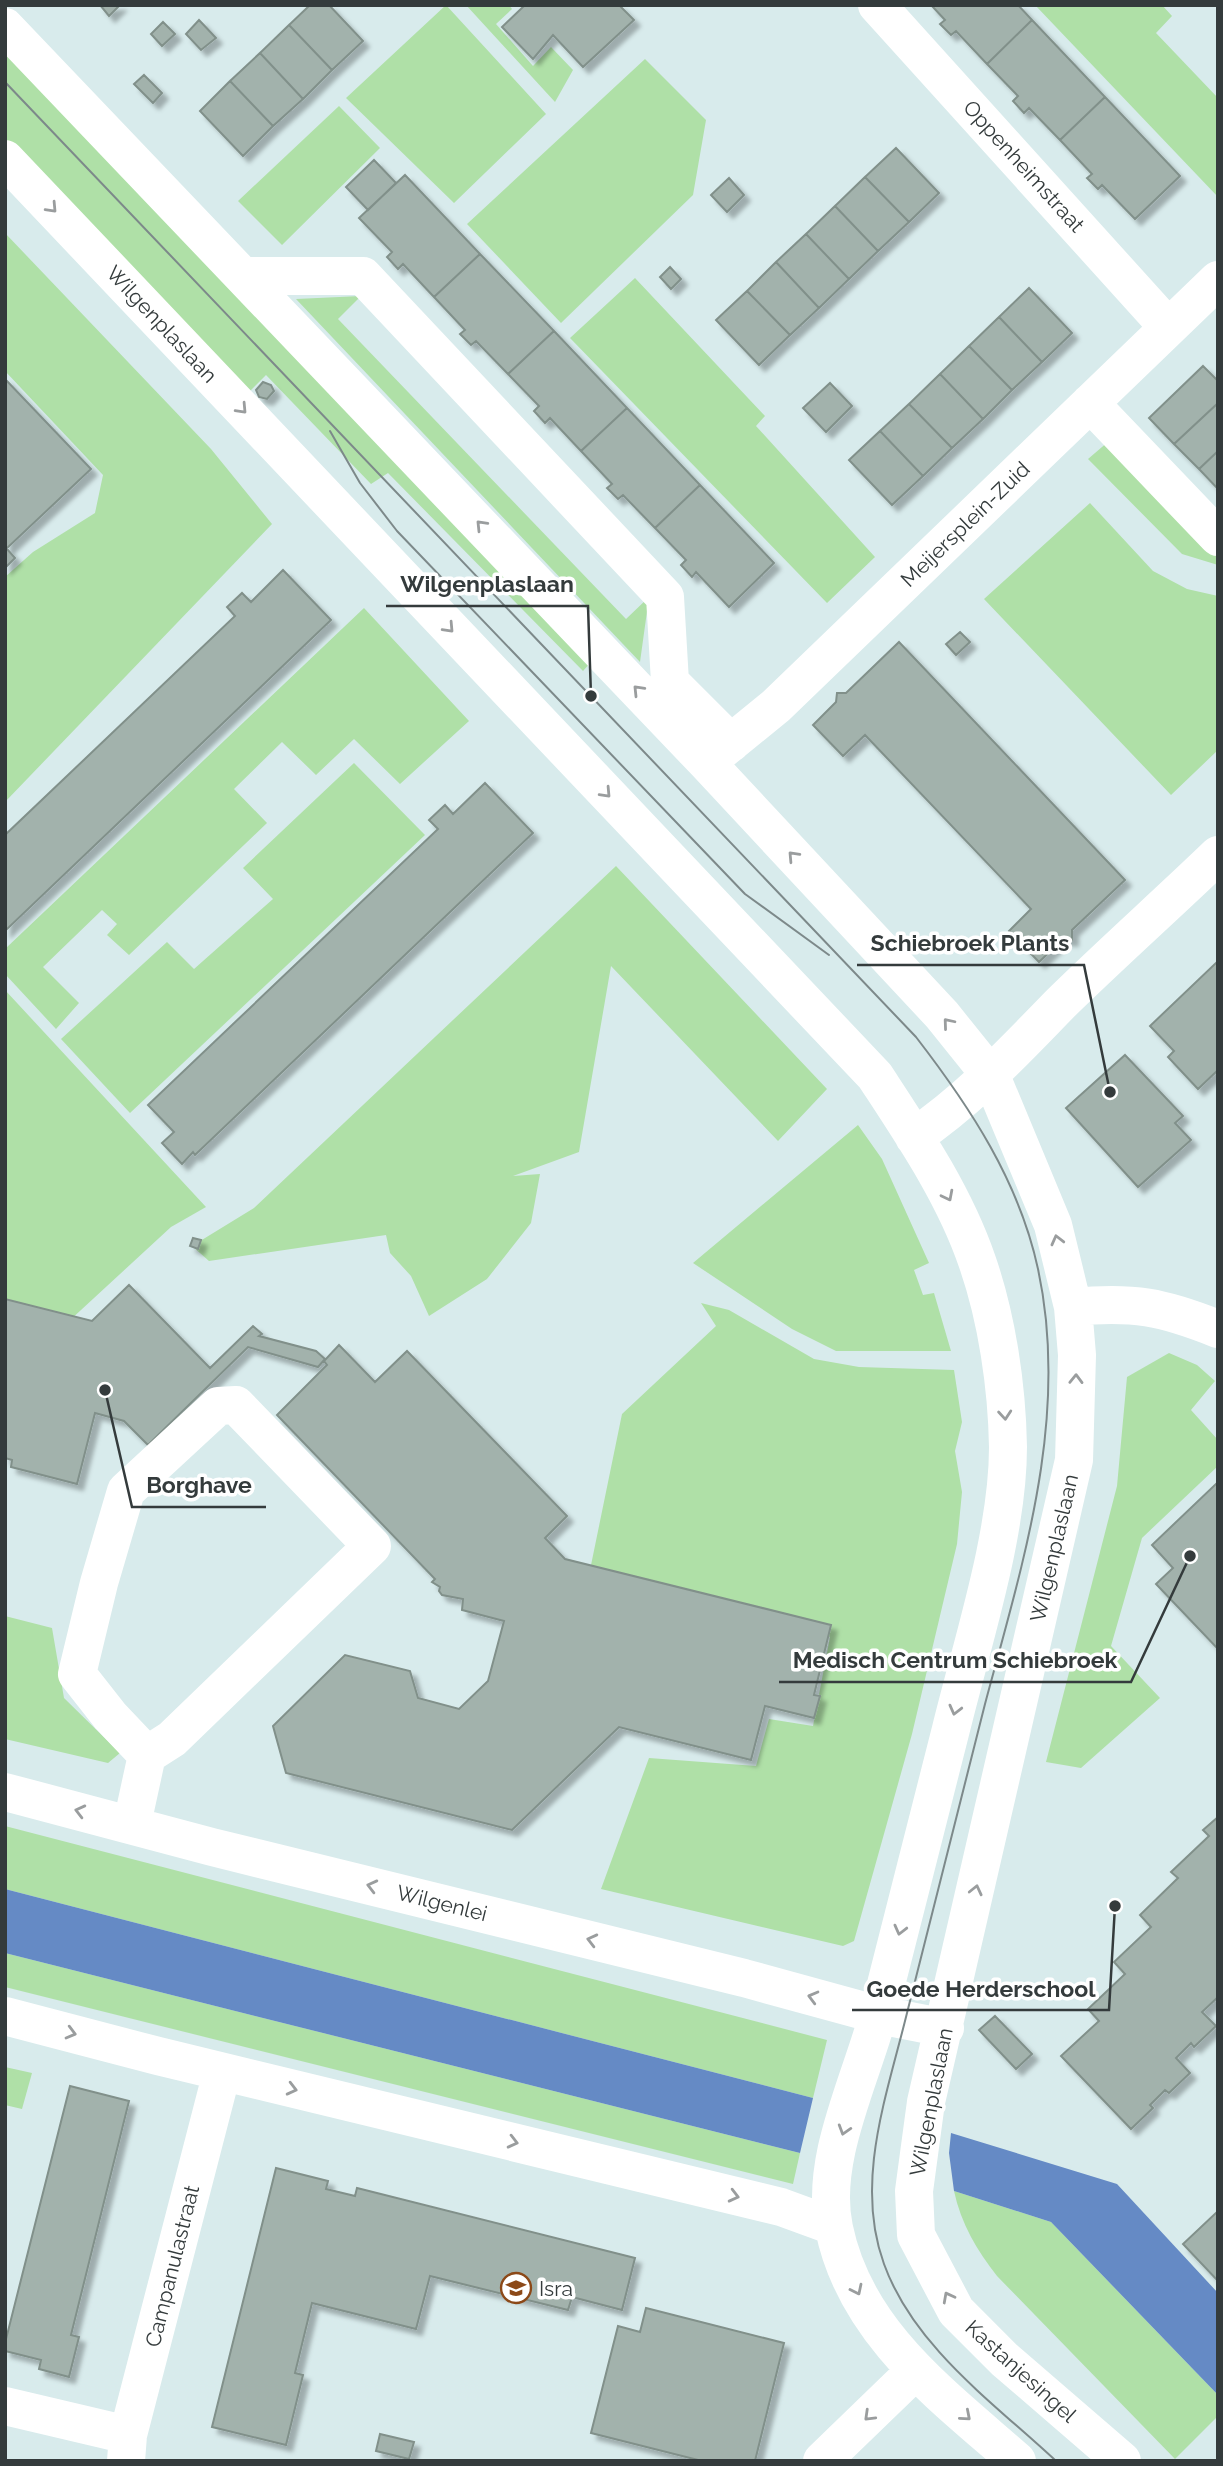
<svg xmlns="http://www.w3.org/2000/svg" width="1223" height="2466" font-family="Raleway,sans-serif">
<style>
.green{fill:#afe0a7}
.water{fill:#658ac5}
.building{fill:#a2b2ac;stroke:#81908a;stroke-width:2;filter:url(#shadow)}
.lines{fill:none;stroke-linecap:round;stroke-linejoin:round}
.minor{stroke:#fff;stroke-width:38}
.tram{stroke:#7d898a;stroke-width:2}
.oneway{stroke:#9a9d9e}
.labels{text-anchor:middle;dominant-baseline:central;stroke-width:7;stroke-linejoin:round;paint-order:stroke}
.street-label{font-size:21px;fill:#343b3c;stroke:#fff}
.poi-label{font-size:21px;fill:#343b3c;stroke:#fff;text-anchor:start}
.leader{fill:none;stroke:#343b3c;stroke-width:2.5}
.callout-dot{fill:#343b3c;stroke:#fff;stroke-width:2.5}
.callout-label{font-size:23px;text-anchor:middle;font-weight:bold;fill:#343b3c;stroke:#fff;stroke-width:7;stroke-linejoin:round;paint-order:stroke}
</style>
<defs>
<filter id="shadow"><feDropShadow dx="6" dy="6" stdDeviation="2" flood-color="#0004"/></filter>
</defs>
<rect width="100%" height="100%" fill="#d8ebec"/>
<path class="green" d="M446 5 546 114 454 203 346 98Z
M466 5H509L512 9 496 24 533 66 551 47 573 70 555 102Z
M1035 5H1162L1172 16 1156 33 1218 98V197Z
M5 44 592 661 583 671 388 473 371 484 266 375 245 396 5 144Z
M645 59 706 120 693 195 561 323 467 224Z
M339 106 380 148 282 245 238 201Z
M5 233 211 449 272 524 5 802V577L33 552 95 513 103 475 5 371Z
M635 278 765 416 756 426 875 557 827 603 570 338Z
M361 296 338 319 626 619 649 597 640 662 296 299Z
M1109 441 1218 551V565L1182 554 1088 459Z
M1090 503 1153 571 1187 589 1218 596V750L1171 795 984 599Z
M364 608 469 721 400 784 354 739 316 775 282 742 234 789 267 823 129 955 107 935 117 924 102 910 43 967 79 1003 56 1029 5 974V949Z
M354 763 425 835 130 1113 61 1039 167 942 194 969 273 899 243 868Z
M616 866 827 1089 778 1141 611 966 579 1152 513 1176 540 1174 531 1223 487 1279 429 1316 411 1276 390 1253 386 1235 209 1261 192 1246 254 1208Z
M5 990 206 1207 171 1227 68 1322 5 1303Z
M858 1125 882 1159 929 1263 914 1270 923 1295 934 1293 951 1351H836L792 1329 693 1263Z
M701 1303 729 1310 814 1359 859 1367 954 1370 962 1422 955 1451 962 1492 957 1544 912 1734 854 1941 843 1946 601 1889 649 1758 756 1766 769 1719 813 1726 830 1637 590 1570 622 1414 716 1326Z
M1169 1353 1197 1365 1215 1381 1191 1410 1218 1440V1466L1142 1538 1111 1646 1160 1698 1081 1768 1046 1762 1117 1486 1127 1377Z
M5 1616 52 1628 64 1698 120 1753 108 1763 5 1739Z
M5 1826 827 2040 813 2098 5 1889Z
M5 1953 800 2153 793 2184 5 1987Z
M5 2067 32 2073 22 2109 5 2105Z
M954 2191 1051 2222 1218 2395V2416L1175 2459 997 2276C977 2250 961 2224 954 2191Z"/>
<path class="water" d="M5 1889 813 2098 800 2153 5 1953Z
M951 2133 1117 2184 1218 2293V2395L1051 2222 954 2191 949 2153Z"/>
<path class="building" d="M100 5H120L109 16Z
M310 5H329L363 41 332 70 289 25Z
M525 5H619L634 20 583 67 553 35 533 59 502 27Z
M931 5H1018L1032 20 987 64 956 31 951 35 940 24 945 20Z
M199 20 216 38 201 50 186 34Z
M1032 20 1105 97 1060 140 1029 108 1024 113 1013 101 1018 96 987 64Z
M163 22 175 34 162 46 151 34Z
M289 25 332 70 303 99 260 53Z
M260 53 303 99 273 126 230 81Z
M144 75 162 93 153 103 134 84Z
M230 81 273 126 243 156 200 111Z
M1105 97 1180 176 1135 219 1102 185 1098 189 1087 178 1092 174 1060 140Z
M896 148 939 193 909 222 865 177Z
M374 160 396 183 368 210 346 187Z
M405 175 480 254 434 297 403 264 398 269 387 257 392 252 359 218Z
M865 177 909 222 878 251 835 206Z
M729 178 744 195 727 212 711 195Z
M835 206 878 251 849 279 806 234Z
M806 234 849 279 819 308 776 262Z
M480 254 554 331 508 374 476 341 471 345 460 334 465 330 434 297Z
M776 262 819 308 790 335 747 291Z
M670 267 681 279 671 289 660 277Z
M1029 288 1072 333 1042 362 999 317Z
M747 291 790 335 759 365 716 320Z
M999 317 1042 362 1012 390 969 346Z
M554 331 627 408 581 451 550 418 545 423 534 411 539 406 508 374Z
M969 346 1012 390 983 419 940 374Z
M1203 366 1218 381V403L1174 444 1149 418Z
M940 374 983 419 952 448 909 404Z
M5 379 91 469 5 550Z
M263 382 271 385 274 391 267 399 259 397 256 390Z
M830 383 852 406 826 432 803 408Z
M1218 403V451L1199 469 1174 444Z
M909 404 952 448 923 476 880 431Z
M627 408 700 485 655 528 623 495 618 499 607 488 612 484 581 451Z
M880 431 923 476 892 505 849 460Z
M1218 451V489L1199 469Z
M700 485 774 563 729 607 696 572 692 577 681 565 686 560 655 528Z
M7 549 15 558 5 568V550Z
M283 570 331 620 5 931V835L235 616 227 607 242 593 251 602Z
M960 632 970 642 956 655 946 644Z
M899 642 1125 880 1072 930V940L1063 939 1039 962 1009 931 1031 909 865 735 843 756 813 725 836 702 837 693H846Z
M485 783 533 833 195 1155 193 1152 182 1164 162 1143 174 1132 148 1105 438 829 429 820 445 805 453 814Z
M1218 961V1070L1198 1089 1168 1057 1174 1051 1150 1026Z
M1125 1055 1183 1116 1175 1123 1191 1140 1138 1187 1066 1108Z
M193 1238 201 1240 198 1249 190 1246Z
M129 1285 210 1368 253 1326 262 1334 259 1336 316 1351 325 1359 318 1367 248 1347 148 1445 124 1421 95 1413 77 1484 11 1467 12 1460 5 1458V1299L92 1321Z
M339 1345 375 1382 407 1351 567 1516 545 1538 565 1559 831 1625 814 1695 820 1696 814 1718 765 1706 751 1760 619 1727 512 1830 286 1773 273 1726 345 1655 410 1671 418 1698 459 1709 488 1681 504 1621 462 1610 463 1599 442 1595 439 1591 440 1587 432 1582 435 1579 277 1415 327 1365 324 1361Z
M1218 1482V1649L1156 1584 1173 1568 1152 1545Z
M1218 1817V1997L1202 2012 1216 2026 1194 2047 1191 2043 1176 2058 1190 2073 1169 2093 1165 2090 1150 2105 1153 2108 1131 2129 1061 2056 1099 2021 1088 2009 1125 1974 1114 1962 1151 1927 1140 1915 1178 1878 1171 1872 1209 1836 1203 1830Z
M995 2016 1032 2054 1016 2069 979 2030Z
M70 2086 129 2101 71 2335 79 2337 69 2377 39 2369 41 2360 5 2351V2343Z
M276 2168 328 2181 326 2189 355 2196 357 2188 635 2258 622 2310 572 2297 568 2310 430 2276 416 2329 312 2303 295 2373 303 2375 286 2445 212 2427Z
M1218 2211V2281L1183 2244Z
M646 2308 784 2343 755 2461H702L591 2433 618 2326 640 2332Z
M380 2434 414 2442 409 2459 376 2451Z"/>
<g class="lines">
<path class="minor" d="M877 5 1168 327
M5 27 706 762 942 1015 991 1076 1053 1225 1073 1307 1077 1355 1074 1460 926 2102 914 2191 916 2235 956 2311 1005 2360 1122 2461
M5 159 875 1076C913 1134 954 1194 977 1261 997 1318 1007 1387 1008 1447 1008 1535 972 1643 951 1729 927 1822 904 1915 880 2008 863 2076 819 2158 834 2228 855 2332 942 2395 1017 2461
M245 276H363L665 597 670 682 731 743
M1090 403 1218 537
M711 759 776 706 1218 280
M914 1137C970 1099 1014 1051 1061 1003 1112 953 1166 905 1218 855
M1073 1307C1133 1301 1163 1307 1218 1329
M5 1792 212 1847 744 1978 879 2015 945 2028
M132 1824 147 1755 172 1739 372 1546 236 1405 218 1406 126 1491 99 1583 77 1674 110 1716 147 1755
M5 2016 158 2056 781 2207 833 2226
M5 2406 128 2435
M126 2461 128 2435 222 2072
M822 2461 915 2371"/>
<path class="tram" d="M5 82 916 1037C970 1107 1019 1181 1038 1269 1070 1417 1023 1562 985 1704 959 1807 933 1910 907 2013 887 2095 854 2182 884 2264 914 2347 994 2403 1056 2461
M330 431 360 483 397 531 745 894 829 955"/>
</g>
<defs><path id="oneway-chevron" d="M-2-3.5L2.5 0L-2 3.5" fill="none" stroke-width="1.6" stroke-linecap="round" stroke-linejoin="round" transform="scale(1.75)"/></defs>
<g class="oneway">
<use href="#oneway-chevron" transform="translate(52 208) rotate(47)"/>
<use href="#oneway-chevron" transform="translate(242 409) rotate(47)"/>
<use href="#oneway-chevron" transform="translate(481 525) rotate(-134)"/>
<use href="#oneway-chevron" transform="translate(449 628) rotate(47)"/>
<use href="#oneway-chevron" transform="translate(638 690) rotate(-134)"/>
<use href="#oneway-chevron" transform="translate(606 793) rotate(47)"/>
<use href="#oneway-chevron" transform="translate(793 856) rotate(-133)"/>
<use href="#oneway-chevron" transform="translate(948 1023) rotate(-130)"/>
<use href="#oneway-chevron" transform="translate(948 1196) rotate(63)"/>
<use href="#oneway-chevron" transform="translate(1057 1240) rotate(-104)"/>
<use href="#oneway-chevron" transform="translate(1076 1379) rotate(-89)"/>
<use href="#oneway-chevron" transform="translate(1005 1415) rotate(85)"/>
<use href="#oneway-chevron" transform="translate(955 1710) rotate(104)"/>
<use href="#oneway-chevron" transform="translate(80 1811) rotate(-166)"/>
<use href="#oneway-chevron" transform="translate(372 1886) rotate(-166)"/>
<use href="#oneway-chevron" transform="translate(976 1890) rotate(-77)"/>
<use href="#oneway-chevron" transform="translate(900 1930) rotate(104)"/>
<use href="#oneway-chevron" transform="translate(592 1940) rotate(-166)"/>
<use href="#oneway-chevron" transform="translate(813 1997) rotate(-165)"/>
<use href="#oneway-chevron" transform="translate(71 2033) rotate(15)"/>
<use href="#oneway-chevron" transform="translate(292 2089) rotate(14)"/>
<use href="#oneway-chevron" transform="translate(844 2130) rotate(107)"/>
<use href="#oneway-chevron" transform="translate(513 2142) rotate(14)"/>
<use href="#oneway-chevron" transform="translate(734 2196) rotate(14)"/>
<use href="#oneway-chevron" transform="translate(857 2290) rotate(64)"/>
<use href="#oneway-chevron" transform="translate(948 2297) rotate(-118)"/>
<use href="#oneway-chevron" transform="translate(869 2416) rotate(136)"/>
<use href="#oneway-chevron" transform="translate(966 2416) rotate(41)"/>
</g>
<defs>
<g id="school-ring" transform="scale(1.575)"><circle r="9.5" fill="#fff" stroke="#8c4918" stroke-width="1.5"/><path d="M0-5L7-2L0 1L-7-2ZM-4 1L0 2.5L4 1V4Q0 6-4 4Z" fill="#8c4918"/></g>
</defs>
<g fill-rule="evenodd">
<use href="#school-ring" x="516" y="2288"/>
</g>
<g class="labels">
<g class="street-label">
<text transform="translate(1024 166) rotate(48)">Oppenheimstraat</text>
<text transform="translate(162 324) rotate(47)">Wilgenplaslaan</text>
<text transform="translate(965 524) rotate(-44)">Meijersplein-Zuid</text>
<text transform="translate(1054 1548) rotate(-77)">Wilgenplaslaan</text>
<text transform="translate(442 1903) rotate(14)">Wilgenlei</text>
<text transform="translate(931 2102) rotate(-79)">Wilgenplaslaan</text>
<text transform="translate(172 2266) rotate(-76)">Campanulastraat</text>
<text transform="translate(1021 2371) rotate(42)">Kastanjesingel</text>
</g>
<g class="poi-label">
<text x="539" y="2288">Isra</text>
</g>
</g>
<path class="leader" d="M591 696L588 606H386M1110 1092L1084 965H857M105 1390L132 1507H266M1190 1556L1131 1682H779M1115 1906L1109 2010H852"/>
<g class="callout-dot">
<circle cx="591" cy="696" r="7"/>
<circle cx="1110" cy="1092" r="7"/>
<circle cx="105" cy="1390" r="7"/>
<circle cx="1190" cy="1556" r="7"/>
<circle cx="1115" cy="1906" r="7"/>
</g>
<g class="callout-label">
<text x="487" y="592">Wilgenplaslaan</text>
<text x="970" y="951">Schiebroek Plants</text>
<text x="199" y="1493">Borghave</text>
<text x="955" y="1668">Medisch Centrum Schiebroek</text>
<text x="981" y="1997">Goede Herderschool</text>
</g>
<rect width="1223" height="2466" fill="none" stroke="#343b3c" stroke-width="14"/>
</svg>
